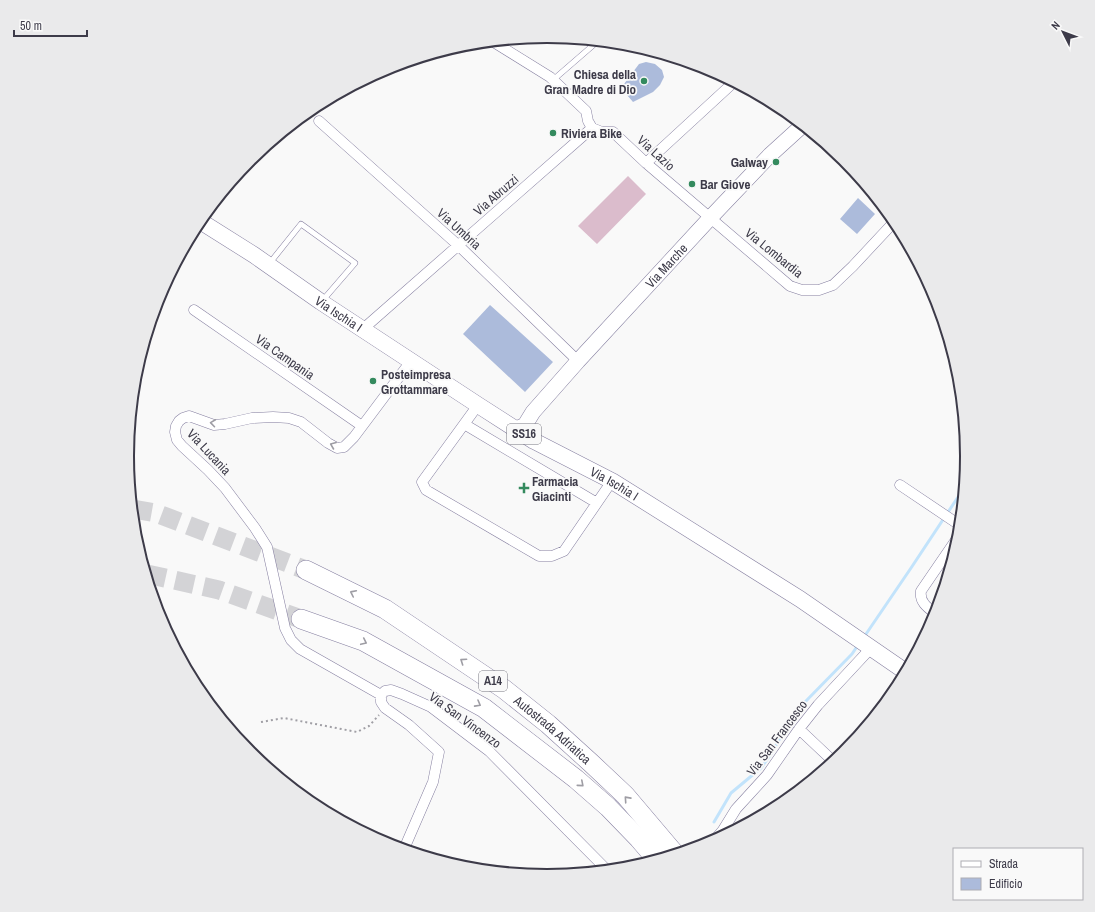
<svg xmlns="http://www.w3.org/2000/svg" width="1095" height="912" font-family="'Archivo Narrow',sans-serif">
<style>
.green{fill:#dbbccc}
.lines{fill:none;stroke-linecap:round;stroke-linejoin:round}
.stream{stroke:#c2e3fb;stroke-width:3}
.building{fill:#acbbdb}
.highway-tunnel{stroke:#d3d3d6;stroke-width:19;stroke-dasharray:19 10;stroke-linecap:butt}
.lane-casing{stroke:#857fa0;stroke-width:6}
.street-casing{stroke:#857fa0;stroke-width:11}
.secondary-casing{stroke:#857fa0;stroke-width:16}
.primary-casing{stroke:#857fa0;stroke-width:17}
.highway-casing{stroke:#857fa0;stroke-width:20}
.path{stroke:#a09fa5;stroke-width:2;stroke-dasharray:2 3;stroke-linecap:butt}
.lane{stroke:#fff;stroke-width:5}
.street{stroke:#fff;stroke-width:10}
.secondary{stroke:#fff;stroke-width:15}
.primary{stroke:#fff;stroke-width:16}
.highway{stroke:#fff;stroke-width:19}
.oneway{stroke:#9e9da4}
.poi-dot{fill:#348a5e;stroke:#f9f9f9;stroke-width:1.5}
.labels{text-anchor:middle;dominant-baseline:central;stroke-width:3.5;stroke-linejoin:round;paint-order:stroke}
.shield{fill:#f9f9f9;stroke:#75747e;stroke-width:1}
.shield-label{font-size:12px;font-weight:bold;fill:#3d3b49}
.poi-label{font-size:13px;font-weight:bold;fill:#3d3b49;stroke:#f9f9f9;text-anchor:start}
.street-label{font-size:13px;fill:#3d3b49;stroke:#f9f9f9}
.rim{fill:none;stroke:#3d3b49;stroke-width:2}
</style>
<rect width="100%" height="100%" fill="#f9f9f9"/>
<path class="green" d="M677 59 708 68 713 70 710 75Z
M628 176 646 194 597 244 578 226Z"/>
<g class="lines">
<path class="stream" d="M864 637 911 568 964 488
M714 822 731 793 761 768 771 754 784 731 805 702 852 654 858 645"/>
</g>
<path class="building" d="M646 62 655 64 662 70 664 77 660 85 653 92 633 102 621 88 639 64Z
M858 198 875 214 857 234 840 219Z
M490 305 553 362 525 392 463 334Z"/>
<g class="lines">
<path class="highway-tunnel" d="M133 509 156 513 306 570
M147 574 219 590 301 619"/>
<g class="lane-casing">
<path id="lane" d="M553 80 598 41
M269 264 301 224 355 263 323 300"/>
</g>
<g class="street-casing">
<path id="street" d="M492 41 550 77 586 111 588 121 592 128 602 132H613L646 163 790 286 802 290H819L833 285 853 266 895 221
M319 121 459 246 578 361
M646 163 734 82
M194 310 362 426
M363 329 592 128
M478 405 422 482 426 490 539 556H552L564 551 612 481
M464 424 597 503
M900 485 961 526
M936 614C928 608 919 602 921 591L960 534
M381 695 300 649 291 640 285 628 267 547 255 528 225 488 208 470 182 446 177 440 175 432 176 426 179 421 183 418 189 416 214 425 225 424 252 418 273 417 289 418 301 422 328 443 337 448 344 447 354 437 411 361
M799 729 834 762
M706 845 716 838 723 830 736 809 767 775 799 729 818 705 871 648
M404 849 433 782 439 752 409 725 385 708 381 702V695L385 691 391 690 402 694 431 707 489 751 607 870"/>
</g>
<g class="secondary-casing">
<g id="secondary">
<path id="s1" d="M516 429 525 425 533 412 578 361 711 217 770 155 803 125"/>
</g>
</g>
<g class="primary-casing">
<g id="primary">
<path id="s2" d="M200 221 254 255 321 302 478 405 534 441 612 481 644 501 800 599 906 672"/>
</g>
</g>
<g class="highway-casing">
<g id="highway">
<path id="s3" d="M306 570 385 609 504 689 548 724 591 763 625 795 675 854"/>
<path d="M301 619 363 641 484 708 576 779 608 807 639 839 657 860"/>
</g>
</g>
<path class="path" d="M261 722 284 718 357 732 369 726 379 715"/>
<use href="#lane" class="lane"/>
<use href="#street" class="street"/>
<use href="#secondary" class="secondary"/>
<use href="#primary" class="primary"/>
<use href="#highway" class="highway"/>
</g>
<defs><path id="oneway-chevron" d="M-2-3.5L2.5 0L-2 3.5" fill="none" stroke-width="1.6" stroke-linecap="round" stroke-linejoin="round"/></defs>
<g class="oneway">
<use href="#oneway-chevron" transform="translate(213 423) rotate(-172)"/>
<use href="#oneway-chevron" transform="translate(333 445) rotate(-158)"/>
<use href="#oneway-chevron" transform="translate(353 593) rotate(-154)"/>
<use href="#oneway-chevron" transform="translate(364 642) rotate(25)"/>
<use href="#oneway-chevron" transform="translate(463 661) rotate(-146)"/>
<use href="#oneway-chevron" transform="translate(478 704) rotate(29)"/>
<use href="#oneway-chevron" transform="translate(581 784) rotate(41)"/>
<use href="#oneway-chevron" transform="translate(627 799) rotate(-132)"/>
</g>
<g class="poi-dot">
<circle cx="644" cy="81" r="4"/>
<circle cx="553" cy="133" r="4"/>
<circle cx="776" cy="162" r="4"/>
<circle cx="692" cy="184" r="4"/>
<circle cx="373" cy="381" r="4"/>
<path d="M522 482h4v4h4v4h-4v4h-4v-4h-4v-4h4z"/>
</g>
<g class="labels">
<g class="shield">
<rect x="507" y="424" width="34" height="20" rx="3"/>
<rect x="479" y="671" width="28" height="20" rx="3"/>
</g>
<g class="shield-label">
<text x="524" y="434">SS16</text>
<text x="493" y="681">A14</text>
</g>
<g class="poi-label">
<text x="636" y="74" text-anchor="end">Chiesa della<tspan x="636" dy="15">Gran Madre di Dio</tspan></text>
<text x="561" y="133">Riviera Bike</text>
<text x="768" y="162" text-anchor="end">Galway</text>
<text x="700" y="184">Bar Giove</text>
<text x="381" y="374">Posteimpresa<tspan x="381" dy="15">Grottammare</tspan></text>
<text x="532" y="481">Farmacia<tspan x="532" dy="15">Giacinti</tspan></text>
</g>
<g class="street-label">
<text transform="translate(656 153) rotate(42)">Via Lazio</text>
<text transform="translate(496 195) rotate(-41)">Via Abruzzi</text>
<text transform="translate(459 229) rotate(42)">Via Umbria</text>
<text transform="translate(774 253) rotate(39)">Via Lombardia</text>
<text stroke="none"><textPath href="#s1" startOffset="223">Via Marche</textPath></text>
<text stroke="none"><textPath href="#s2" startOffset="167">Via Ischia I</textPath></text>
<text transform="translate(285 357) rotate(35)">Via Campania</text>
<text transform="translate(209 452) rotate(47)">Via Lucania</text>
<text stroke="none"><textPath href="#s2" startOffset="491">Via Ischia I</textPath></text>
<text transform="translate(465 720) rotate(36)">Via San Vincenzo</text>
<text stroke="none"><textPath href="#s3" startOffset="295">Autostrada Adriatica</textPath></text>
<text transform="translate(777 738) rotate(-53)">Via San Francesco</text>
</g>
</g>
<path d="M0 0H1095V912H0ZM134 456a413 413 0 1 1 826 0a413 413 0 1 1-826 0Z" fill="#eaeaeb" fill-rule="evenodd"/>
<path class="rim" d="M134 456a413 413 0 1 1 826 0a413 413 0 1 1-826 0Z"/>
<rect x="953" y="848" width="130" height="52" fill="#f9f9f9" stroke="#aeadb3"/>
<rect x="961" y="861" width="20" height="6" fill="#ffffff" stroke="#aeadb3"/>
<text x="989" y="868" font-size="12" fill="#3d3b49">Strada</text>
<rect x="961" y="878" width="20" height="12" fill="#acbbdb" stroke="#aeadb3"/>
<text x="989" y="888" font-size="12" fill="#3d3b49">Edificio</text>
<g transform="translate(1063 32) rotate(312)" stroke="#f9f9f9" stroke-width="3" paint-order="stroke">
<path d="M0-3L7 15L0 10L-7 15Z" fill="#3d3b49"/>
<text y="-6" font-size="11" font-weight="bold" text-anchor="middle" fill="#3d3b49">N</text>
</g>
<path d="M14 30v6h73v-6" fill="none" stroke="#3d3b49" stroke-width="2"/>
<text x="20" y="30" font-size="12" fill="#3d3b49" stroke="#f9f9f9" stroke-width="3" paint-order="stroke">50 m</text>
</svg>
